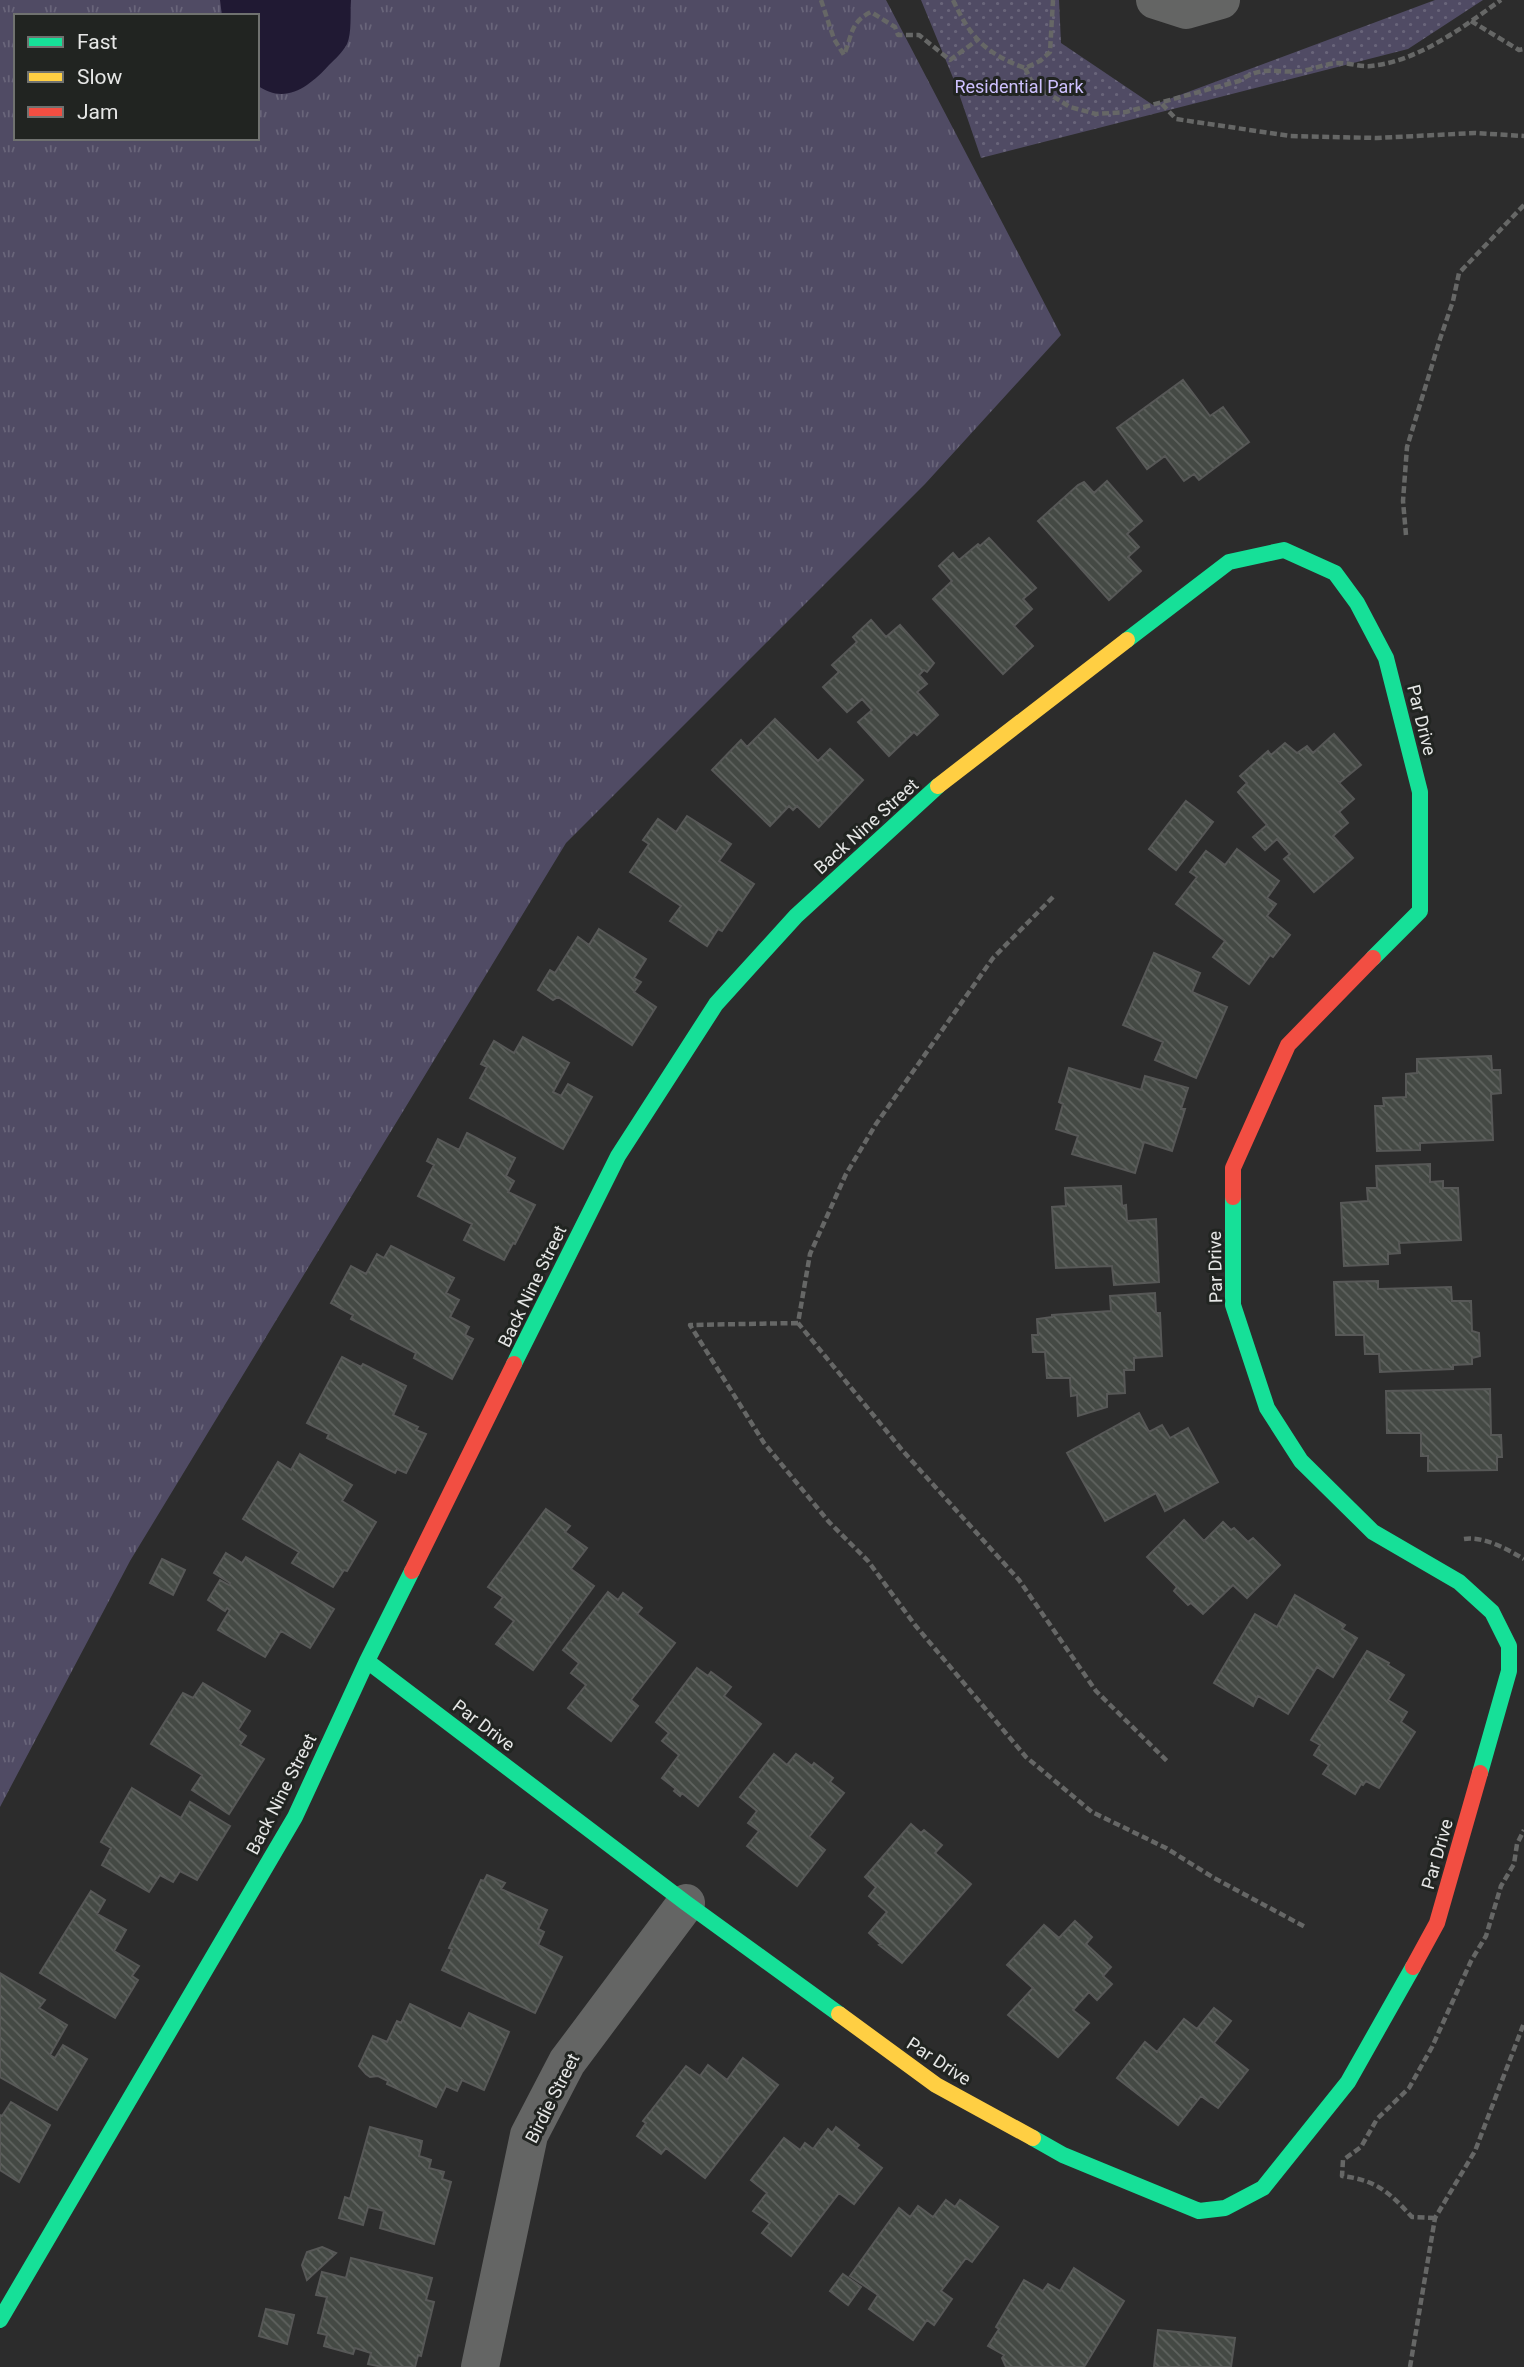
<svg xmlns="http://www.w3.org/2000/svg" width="1524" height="2367" font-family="Roboto,sans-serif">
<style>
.grass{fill:url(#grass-tufts);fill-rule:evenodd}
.park{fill:url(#park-dots)}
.water{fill:#201933}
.building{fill:url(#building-back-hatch);stroke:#575857;stroke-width:2}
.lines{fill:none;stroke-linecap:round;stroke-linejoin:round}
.path{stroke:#666766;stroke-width:4.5;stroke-dasharray:7 3.5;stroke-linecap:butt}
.street{stroke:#646564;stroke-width:38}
.fast{stroke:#16e098;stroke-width:16}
.slow{stroke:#ffcf43;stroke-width:16}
.jam{stroke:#f24e42;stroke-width:16}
.labels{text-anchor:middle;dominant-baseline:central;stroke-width:6;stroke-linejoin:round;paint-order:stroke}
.park-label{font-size:18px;fill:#cec1fe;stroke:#212421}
.street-label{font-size:18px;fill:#e6e7e6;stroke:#212421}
</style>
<defs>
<pattern id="grass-tufts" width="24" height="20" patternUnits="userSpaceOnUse" patternTransform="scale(1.75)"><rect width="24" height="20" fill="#504b64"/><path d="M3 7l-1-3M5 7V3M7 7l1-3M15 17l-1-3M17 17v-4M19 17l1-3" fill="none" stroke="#69657a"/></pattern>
<pattern id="park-dots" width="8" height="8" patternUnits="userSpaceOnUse" patternTransform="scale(1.75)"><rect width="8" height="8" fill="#504b64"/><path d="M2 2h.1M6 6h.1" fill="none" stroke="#69657a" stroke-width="1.8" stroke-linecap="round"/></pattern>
<pattern id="building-back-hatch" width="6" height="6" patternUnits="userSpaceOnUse" patternTransform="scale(1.75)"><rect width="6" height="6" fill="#444944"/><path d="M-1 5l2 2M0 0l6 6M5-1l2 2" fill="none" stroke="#5f635f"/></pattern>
</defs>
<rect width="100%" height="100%" fill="#2c2c2c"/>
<path class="grass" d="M0 0H886L1061 335 925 484 566 843 130 1561 0 1807ZM16 16H257V138H16Z"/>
<path class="park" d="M921 0H1059L1061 43 1153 105 1435 0H1483L1408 49 981 158 956 85Z"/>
<path class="water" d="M220 0H351C350 13 352 33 347 44 342 53 336 58 329 65 310 86 285 106 257 85V16H222Z"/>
<path class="building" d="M1183 380 1210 416 1223 407 1249 442 1199 480 1194 474 1184 481 1165 456 1147 469 1117 428Z
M1107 481 1142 521 1127 534 1139 547 1128 557 1141 571 1109 600 1038 521 1078 485 1084 482 1094 493Z
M989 538 1036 588 1023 599 1032 609 1014 626 1033 646 1003 674 933 599 952 581 939 566 953 553 959 560 978 544 980 546Z
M871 620 886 637 900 625 934 663 927 672 924 670 919 675 927 684 917 692 938 715 917 735 914 732 889 756 858 722 872 710 862 699 847 712 823 687 839 672 832 665 857 642 853 637Z
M775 719 818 761 830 749 863 780 819 827 797 806 793 810 789 806 770 826 712 770 741 740 747 747Z
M1334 734 1361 765 1339 783 1354 799 1339 812 1348 823 1333 836 1353 858 1314 892 1284 859 1290 854 1277 839 1265 850 1253 837 1267 825 1238 792 1247 783 1240 776 1268 751 1271 755 1285 743 1297 753 1307 746 1313 753Z
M1186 801 1213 822 1176 870 1149 849Z
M687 816 731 844 719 861 754 884 722 931 718 929 707 946 670 921 681 906 630 872 649 844 643 840 658 819 676 832Z
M1237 849 1279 881 1267 898 1276 904 1267 916 1290 935 1273 957 1270 955 1249 984 1213 957 1225 941 1176 904 1197 877 1190 872 1206 851 1225 865Z
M599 929 646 959 634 978 641 982 634 992 656 1007 632 1045 558 997 553 1000 538 990 550 970 555 973 578 937 589 945Z
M1154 953 1200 973 1192 992 1227 1007 1196 1078 1155 1060 1163 1042 1123 1025Z
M523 1037 569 1063 553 1092 561 1096 568 1084 592 1097 563 1149 470 1098 487 1067 481 1064 494 1041 514 1053Z
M1491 1056 1492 1070H1500L1501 1093 1491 1094 1493 1140 1420 1143V1150L1377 1151 1375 1106H1384L1383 1098 1406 1097V1074L1417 1073V1059Z
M1069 1068 1141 1090 1145 1076 1188 1088 1181 1109H1185L1172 1151 1144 1142 1135 1173 1072 1154 1078 1136 1056 1129 1063 1104 1059 1102Z
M467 1133 515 1158 506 1176 514 1181 508 1192 535 1205 515 1244 513 1243 504 1260 464 1240 472 1224 418 1196 434 1165 427 1161 438 1139 459 1150Z
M1430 1164V1182L1443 1181V1188H1458L1461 1240 1399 1243 1400 1253 1388 1254V1264L1344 1266 1341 1203 1368 1201 1367 1188H1377L1376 1166Z
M1121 1186 1122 1206 1126 1205 1127 1221 1156 1219 1159 1282 1114 1285 1112 1266 1056 1268 1052 1207 1066 1206 1065 1188Z
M391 1246 454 1278 446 1293 459 1300 450 1317 469 1327 465 1335 473 1339 452 1379 414 1358 416 1353 351 1319 353 1315 331 1303 351 1266 366 1274 377 1254 384 1258Z
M1378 1281V1289L1451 1287 1452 1301H1471L1472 1331 1479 1333 1480 1356 1472 1358V1364L1453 1365V1369L1380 1372 1379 1354H1365L1364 1335H1336L1334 1282Z
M1155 1293 1156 1313H1160L1162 1356 1134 1358V1370H1124L1125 1393 1107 1394V1407L1078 1416 1077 1395 1071 1396 1070 1378H1047L1045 1352H1033L1032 1335H1038L1037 1319 1052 1317V1315L1111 1311 1110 1296Z
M342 1357 361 1367 363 1364 406 1386 393 1415 418 1427 416 1430 426 1434 406 1473 397 1469 395 1473 327 1438 329 1434 307 1423Z
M1490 1389 1491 1435H1501L1502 1457H1497V1470L1428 1471V1456H1421V1433H1387L1386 1391Z
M1139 1413 1149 1432 1162 1425 1170 1438 1188 1428 1218 1482 1165 1511 1156 1493 1105 1521 1067 1453Z
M300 1454 352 1485 342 1501 376 1522 347 1571 344 1570 333 1587 292 1563 299 1552 243 1519 278 1462 291 1470Z
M546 1509 570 1526 565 1532 587 1548 571 1569 594 1586 533 1670 496 1644 514 1621 495 1607 503 1597 488 1587Z
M1184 1520 1204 1541 1223 1522 1231 1530 1234 1528 1248 1542 1253 1538 1280 1565 1247 1598 1233 1585 1203 1614 1191 1603 1188 1605 1174 1591 1177 1587 1147 1557Z
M226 1553 242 1563 246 1557 334 1609 310 1648 281 1631 265 1657 218 1630 230 1610 227 1608 225 1611 208 1600 220 1580 229 1585 230 1583 214 1573Z
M162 1559 185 1570 173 1595 150 1583Z
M608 1592 618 1600 623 1593 642 1608 637 1614 675 1643 631 1700 638 1706 611 1741 568 1708 586 1685 571 1673 579 1663 563 1650Z
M1295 1595 1345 1625 1342 1629 1357 1638 1333 1677 1317 1667 1288 1714 1258 1696 1253 1706 1214 1683 1255 1614 1277 1627Z
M1367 1651 1389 1663 1388 1665 1404 1675 1388 1700 1407 1712 1401 1722 1415 1732 1379 1788 1366 1781 1363 1785 1361 1784 1355 1794 1323 1774 1329 1765 1314 1755 1320 1745 1311 1740Z
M697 1668 708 1676 711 1672 731 1687 724 1696 761 1724 698 1806 682 1793 680 1796 674 1791 676 1789 662 1778 679 1755 662 1741 669 1733 656 1722Z
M203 1683 250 1711 238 1730 246 1736 240 1745 264 1759 229 1814 192 1790 202 1775 151 1744 183 1693 193 1698Z
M774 1754 787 1765 796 1754 812 1766 814 1763 833 1778 830 1782 844 1793 809 1837 825 1850 797 1886 747 1846 759 1831 748 1823 757 1811 740 1797Z
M132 1788 181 1818 190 1802 230 1826 197 1880 180 1871 173 1882 160 1875 149 1892 102 1865 111 1848 101 1842Z
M911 1824 921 1833 924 1830 942 1845 935 1853 971 1884 902 1963 879 1945 881 1944 869 1933 887 1912 869 1896 876 1887 865 1877Z
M487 1875 505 1883 501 1889 547 1910 538 1929 544 1932 538 1945 562 1957 535 2013 442 1970 452 1949 449 1948 481 1880 484 1881Z
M91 1891 105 1900 97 1914 126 1930 114 1951 139 1966 132 1976 138 1980 115 2018 40 1973Z
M1075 1921 1092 1937 1086 1944 1111 1967 1103 1976 1112 1984 1097 2000 1089 1992 1073 2010 1089 2023 1058 2057 1008 2015 1033 1988 1007 1965 1044 1925 1059 1938Z
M0 1973 45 2000 39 2008 67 2025 50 2055 55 2058 63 2045 87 2059 57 2110 0 2077Z
M410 2004 461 2029 469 2013 509 2032 484 2090 462 2080 457 2091 446 2086 436 2107 387 2084 388 2081 378 2076 370 2077 366 2074 359 2066 373 2036 387 2042 397 2021 401 2023Z
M1214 2008 1231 2021 1214 2043 1248 2070 1218 2108 1201 2096 1178 2125 1117 2078 1145 2042 1157 2052 1184 2019 1197 2029Z
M743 2058 778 2085 705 2178 666 2148 661 2154 637 2136 646 2123 643 2121 686 2066 700 2076 708 2065 727 2080Z
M11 2102 50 2125 19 2182 0 2170V2115L2 2116Z
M370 2127 422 2141 419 2156 431 2160 429 2168 444 2172 442 2179 451 2182 434 2244 380 2228 384 2211 368 2207 363 2225 339 2218 345 2197 350 2199Z
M836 2127 859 2145 856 2148 882 2168 854 2204 839 2193 791 2256 762 2233 770 2223 753 2211 767 2193 751 2180 784 2138 800 2150 805 2143 813 2149 828 2129 832 2133Z
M946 2200 955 2207 960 2200 998 2227 972 2262 966 2258 941 2291 952 2299 934 2325 927 2320 913 2340 869 2309 878 2295 850 2276 899 2208 910 2217 918 2206 933 2217Z
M322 2247 336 2253 307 2280 302 2265 307 2252Z
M351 2258 432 2278 426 2300 434 2302 421 2356 418 2355 415 2367H382L368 2364 371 2353 355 2348 353 2354 324 2346 327 2335 318 2333 327 2297 316 2295 322 2272 346 2278Z
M1074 2268 1124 2301 1084 2367H1006L1002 2358 1004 2355 988 2346 999 2329 996 2327 1024 2280 1043 2291 1048 2284 1060 2291Z
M843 2274 861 2287 848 2305 830 2291Z
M266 2309 294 2315 287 2344 259 2336Z
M1158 2330 1235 2338 1231 2367H1154Z"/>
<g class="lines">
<path class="path" d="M821 0 834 39 844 55C852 36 850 22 871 12L895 27 898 35H919L950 60 976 41
M953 0C970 37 986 54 1025 68L1040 61 1050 52 1053 0
M1471 21 1519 50 1524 49
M1025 68 1033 84 1070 107 1096 114 1126 112 1239 81C1265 64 1275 74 1302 71 1314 69 1327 63 1339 63 1350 63 1361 67 1371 66 1419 61 1463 27 1501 0
M1162 104 1176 119 1290 136 1377 138 1475 133 1524 136
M1406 535 1403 501 1407 447 1440 339 1453 301 1459 273 1524 205
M1053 897 993 958 876 1124 846 1174 810 1254 798 1323 902 1450 1019 1580 1096 1691 1167 1761
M798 1323 690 1325 764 1443 829 1522 868 1561 915 1625 1026 1757 1092 1812 1166 1848 1214 1878 1307 1928
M1464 1539C1484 1536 1507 1549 1524 1559
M1435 2218 1412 2217C1389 2192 1376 2180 1342 2176L1343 2160 1361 2147 1377 2119 1409 2088 1432 2047 1471 1961 1486 1936 1501 1886 1514 1864 1517 1844 1524 1830
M1410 2367 1435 2218 1475 2151 1524 2023"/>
<path class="street" d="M1155 0 1186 10 1221 0
M480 2367 529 2135 567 2062 686 1903"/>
<path class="fast" d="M1127 640 1229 562 1284 550 1335 573 1357 603 1386 658 1420 792V911L1373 958
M1233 1197V1305L1267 1408 1301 1461 1373 1532 1459 1582 1492 1612 1509 1646V1671L1480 1773
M514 1364 618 1156 716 1004 796 916 938 786
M367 1661 686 1903 839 2014
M1033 2138 1063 2155 1199 2211 1225 2208 1263 2188 1348 2082 1413 1967
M0 2320 295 1817 367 1661 412 1571"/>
<path class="slow" d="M938 786 1127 640
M839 2014 936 2085 1033 2138"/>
<path class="jam" d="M1233 1197V1168L1288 1045 1373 958
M412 1571 514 1364
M1413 1967 1437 1923 1480 1773"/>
</g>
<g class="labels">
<g class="park-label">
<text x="1019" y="86">Residential Park</text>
</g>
<g class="street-label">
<text transform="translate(1422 720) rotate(76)">Par Drive</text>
<text transform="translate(866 826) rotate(-42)">Back Nine Street</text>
<text transform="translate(1215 1267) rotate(-91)">Par Drive</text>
<text transform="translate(532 1286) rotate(-64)">Back Nine Street</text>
<text transform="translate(484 1725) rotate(37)">Par Drive</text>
<text transform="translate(281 1794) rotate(-63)">Back Nine Street</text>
<text transform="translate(1437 1854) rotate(-74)">Par Drive</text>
<text transform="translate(939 2061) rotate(33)">Par Drive</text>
<text transform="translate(552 2098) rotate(-63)">Birdie Street</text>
</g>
</g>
<rect x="14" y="14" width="245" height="126" fill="#212421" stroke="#707270" stroke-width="2"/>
<rect x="28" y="37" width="35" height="10" fill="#16e098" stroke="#707270" stroke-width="2"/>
<text x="77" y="49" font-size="21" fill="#e6e7e6">Fast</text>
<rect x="28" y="72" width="35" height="10" fill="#ffcf43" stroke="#707270" stroke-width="2"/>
<text x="77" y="84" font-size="21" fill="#e6e7e6">Slow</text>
<rect x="28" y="107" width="35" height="10" fill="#f24e42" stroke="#707270" stroke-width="2"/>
<text x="77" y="119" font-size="21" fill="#e6e7e6">Jam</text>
</svg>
